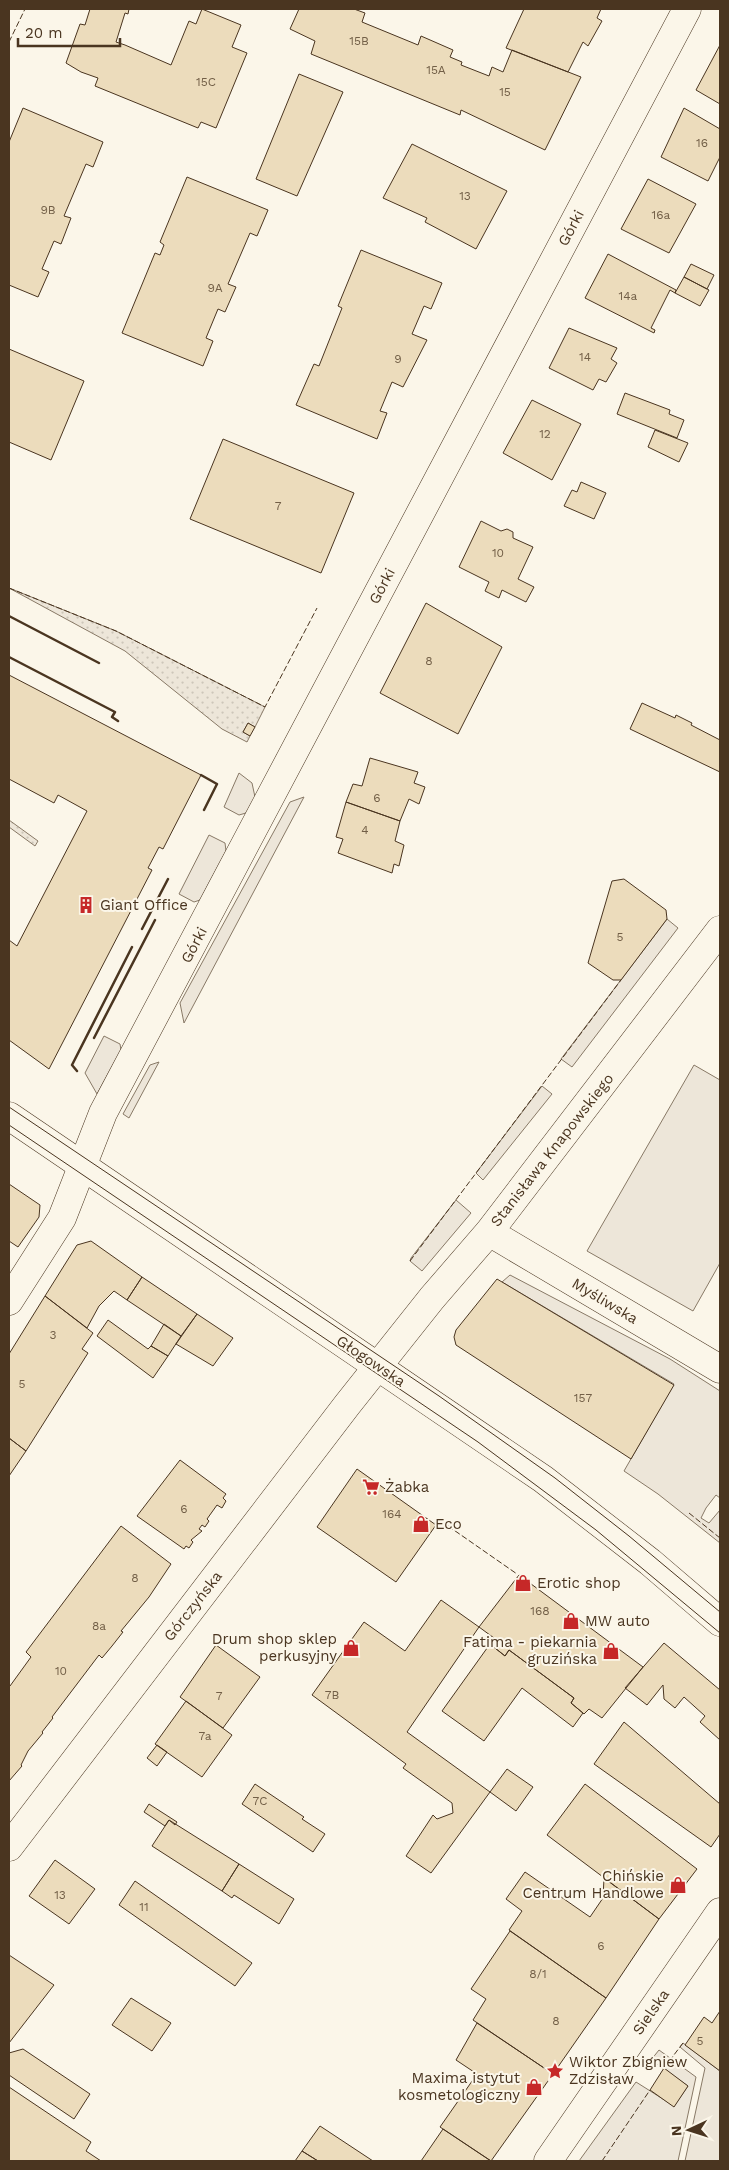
<svg xmlns="http://www.w3.org/2000/svg" width="729" height="2170" font-family="'Work Sans',sans-serif">
<style>
.grass{fill:#ede6d9;stroke:#887966}
.park{fill:url(#park-dots);stroke:#887966}
.building{fill:#ecdcbc;stroke:#4a3520}
.lines{fill:none;stroke-linecap:round;stroke-linejoin:round}
.minor-casing{stroke:#4a3520;stroke-width:29}
.tertiary-casing{stroke:#4a3520;stroke-width:29}
.minor{stroke:#fbf6e9;stroke-width:28}
.tertiary{stroke:#fbf6e9;stroke-width:28}
.tram{stroke:#4a3520;stroke-width:1}
.fence{stroke:#4a3520;stroke-width:1;stroke-dasharray:6 2.5;stroke-linecap:butt}
.wall{stroke:#4a3520;stroke-width:2.5}
.labels{text-anchor:middle;dominant-baseline:central;stroke-width:4;stroke-linejoin:round;paint-order:stroke}
.number-label{font-size:12px;fill:#725f47}
.street-label{font-size:15px;fill:#4a3520;stroke:#fbf6e9}
.poi-label{font-size:15px;fill:#4a3520;stroke:#fbf6e9;text-anchor:start}
</style>
<defs>
<pattern id="park-dots" width="8" height="8" patternUnits="userSpaceOnUse" patternTransform="scale(1.25)"><rect width="8" height="8" fill="#ede6d9"/><path d="M2 2h.1M6 6h.1" fill="none" stroke="#cdc6ba" stroke-width="1.8" stroke-linecap="round"/></pattern>
</defs>
<rect width="100%" height="100%" fill="#fbf6e9"/>
<path class="grass" d="M239 773 252 783 255 797 246 813 239 815 224 807Z
M304 797 184 1023 180 1003 290 802Z
M209 835 225 843 226 851 200 900 194 902 179 894Z
M667 919 678 928 572 1067 561 1059Z
M104 1036 120 1044 121 1050 97 1094 85 1073Z
M159 1062 129 1118 123 1114 150 1065Z
M694 1065 720 1080V1263L693 1311 587 1251Z
M542 1086 552 1094 483 1180 476 1173Z
M456 1200 471 1213 422 1271 410 1261 411 1258Z
M510 1275 670 1359 720 1391V1498L716 1495 706 1508 701 1518 709 1523 720 1510V1543L658 1494 624 1471 674 1384 502 1282Z
M683 2043 720 2071V2161H685L705 2068 680 2047Z
M659 2050 696 2077 678 2161H579L636 2082 674 2106 688 2086 651 2060Z"/>
<path class="park" d="M9 588 116 631 265 707 255 727 248 723 243 732 250 736 247 742 222 729 125 651Z
M9 820 38 841 35 846 9 827Z"/>
<path class="building" d="M90 9H129L128 14 125 13 116 42 125 45 171 65 189 21 196 24 202 9 241 25 232 47 247 53 216 128 201 122 198 128 95 86 98 78 81 72 66 63 80 24 85 25Z
M299 9H354L365 13 362 22 418 45 421 36 453 50 450 57 462 62 461 65 489 76 492 67 503 72 512 50 581 77 545 150 461 110 460 115 311 54 315 41 290 29Z
M524 9H601L597 18 602 21 588 46 583 42 568 72 506 48Z
M720 45V104L696 90Z
M299 74 343 92 297 196 256 179Z
M23 108 103 142 93 167 86 164 64 216 71 218 61 244 54 241 42 269 49 272 38 297 9 285V142Z
M684 108 720 129V157L708 181 661 157Z
M412 144 507 191 476 249 425 222 427 218 383 198Z
M187 177 268 210 257 236 250 233 228 284 236 287 225 312 218 309 206 338 213 341 203 366 122 333 155 253 160 255 164 245 160 242Z
M648 179 696 204 669 253 621 229Z
M361 250 442 283 431 309 424 306 412 334 427 340 403 387 392 382 380 411 387 413 377 439 296 405 314 364 319 366 342 308 338 306Z
M608 254 676 290 675 293 670 290 651 328 655 330 654 333 585 298Z
M691 264 714 275 707 289 684 277Z
M684 277 709 290 700 306 675 293Z
M569 328 617 348 611 359 617 363 606 382 599 379 593 390 549 368Z
M9 349 84 381 51 460 9 442Z
M625 393 670 410 669 414 684 420 677 438 617 414Z
M532 400 581 424 552 480 503 453Z
M655 430 688 443 679 462 648 447Z
M223 439 354 493 321 573 190 519Z
M581 482 606 493 594 519 564 506 572 490 577 492Z
M481 521 501 531 507 529 513 532V538L533 547 518 579 534 587 526 602 502 590 499 598 485 591 489 582 459 567Z
M426 603 502 647 458 734 380 693Z
M9 675 201 775 163 849 159 847 148 868 152 870 49 1069 9 1040V940L17 946 87 811 58 795 54 803 9 779Z
M642 703 675 718 676 715 692 723 691 725 720 740V772L630 729Z
M248 723 255 727 250 736 243 732Z
M370 758 418 772 414 783 425 787 419 804 409 799 400 821 346 802 353 784 362 786Z
M346 802 400 821 395 841 404 845 399 866 394 864 392 873 338 853 343 839 336 837Z
M624 879 666 910 667 919 621 980H613L588 963 612 881Z
M9 1184 40 1205 39 1217 18 1247 9 1241Z
M91 1241 142 1277 127 1300 114 1291 99 1306 87 1328 45 1296 77 1245Z
M142 1277 197 1314 181 1336 127 1300Z
M497 1279 674 1385 631 1459 456 1345 454 1337 456 1330Z
M45 1296 93 1333 82 1349 88 1353 26 1451 9 1438V1354Z
M197 1314 233 1338 213 1366 176 1344Z
M108 1320 148 1349 151 1346 168 1356 153 1378 97 1336Z
M164 1324 181 1336 168 1356 151 1346Z
M9 1438 26 1451 9 1476Z
M180 1460 226 1494 223 1498 226 1501 222 1508 217 1505 207 1519 209 1521 205 1527 202 1525 199 1529 202 1531 191 1540 193 1542 189 1548 186 1546 184 1549 137 1516Z
M357 1469 436 1525 396 1582 317 1527Z
M121 1526 171 1564 149 1597 121 1631 123 1632 112 1646 102 1658 99 1655 52 1717 53 1718 42 1732 43 1733 28 1751 21 1765 22 1766 9 1781V1685L10 1686 31 1657 26 1652Z
M519 1575 643 1667 602 1718 589 1709 584 1714 571 1703 574 1698 509 1650 505 1656 490 1644 494 1638 479 1627Z
M441 1600 479 1627 407 1732 490 1792 431 1873 406 1856 433 1815 437 1819 453 1813 452 1803 403 1768 406 1764 312 1695 364 1622 405 1651Z
M664 1643 720 1690V1740L700 1722 705 1716 684 1697 675 1708 664 1699 663 1685 647 1705 625 1688Z
M490 1644 505 1656 509 1650 574 1698 571 1703 583 1713 573 1727 522 1688 484 1741 442 1711Z
M216 1645 260 1677 223 1728 180 1697Z
M186 1701 232 1735 202 1777 155 1744Z
M624 1722 720 1804V1834L711 1847 594 1764Z
M157 1745 167 1752 157 1766 147 1758Z
M507 1769 533 1787 516 1811 490 1792Z
M255 1784 304 1817 302 1819 325 1834 313 1852 242 1804Z
M585 1784 697 1869 659 1919 547 1835Z
M149 1804 177 1822 175 1825 169 1820 165 1826 144 1812Z
M169 1820 239 1864 222 1891 152 1846Z
M55 1860 95 1889 69 1924 29 1896Z
M239 1864 294 1899 279 1924 234 1895 232 1898 222 1891Z
M525 1872 590 1917 603 1898 604 1878 659 1919 606 1998 509 1930 522 1911 506 1899Z
M135 1881 252 1963 235 1986 119 1905Z
M510 1931 606 1998 553 2074 473 2020 486 1999 471 1989Z
M9 1955 54 1985 9 2043Z
M131 1998 171 2023 152 2051 112 2025Z
M720 2011V2071L685 2045 704 2017 712 2023Z
M477 2023 553 2074 491 2161 440 2127 477 2074 456 2060Z
M23 2049 90 2094 74 2119 9 2075V2053Z
M664 2068 688 2086 674 2107 650 2090Z
M9 2087 91 2142 86 2151 101 2161H9Z
M320 2126 373 2161H318L302 2151Z
M443 2129 491 2161H421Z
M302 2151 318 2161H295Z"/>
<g class="lines">
<g class="minor-casing">
<path id="minor" d="M489 1232 720 1369
M9 1301 62 1218 103 1113 687 9
M9 1847 347 1405 432 1298 489 1232 720 930
M548 2161 720 1912"/>
</g>
<g class="tertiary-casing">
<path id="tertiary" d="M9 1116 543 1479 650 1562 720 1622"/>
</g>
<use href="#minor" class="minor"/>
<use href="#tertiary" class="tertiary"/>
<path class="tram" d="M9 1107 439 1396 555 1478 629 1536 720 1612
M9 1125 478 1442 596 1530 720 1633"/>
<path class="fence" d="M9 42 25 9
M9 588 116 631 265 707 317 608
M410 1261 621 980
M689 1513 720 1538
M435 1523 438 1519 517 1574
M664 2068 683 2043
M602 2161 650 2090"/>
<path class="wall" d="M9 616 99 663
M9 657 115 712 112 717 118 721
M201 775 217 784 204 810
M142 929 168 879
M94 1038 155 920
M77 1071 72 1065 132 947"/>
</g>
<defs>
<g id="building-bare" transform="scale(1.35)"><path d="M-4-6H4V6H1V3H-1V6H-4ZM-2.5-4.3h1.7v1.8h-1.7ZM.8-4.3h1.7v1.8H.8ZM-2.5-1h1.7V.8h-1.7ZM.8-1h1.7V.8H.8Z" fill="#c62828" stroke="#fbf6e9" stroke-width="2.5" paint-order="stroke"/></g>
<g id="supermarket-bare" transform="scale(1.35)"><path d="M-6-5.5h2.5l.6 2H6L4.5 2H-2.5L-4.4-4H-6ZM-1.5 3.2a1.3 1.3 0 1 0 .1 0ZM3 3.2a1.3 1.3 0 1 0 .1 0Z" fill="#c62828" stroke="#fbf6e9" stroke-width="2.5" paint-order="stroke"/></g>
<g id="shop-bare" transform="scale(1.35)"><path d="M-5-2.5h2.3a2.7 3.5 0 0 1 5.4 0H5L5.5 6h-11ZM-1.5-2.5h3a1.5 2.3 0 0 0-3 0Z" fill="#c62828" stroke="#fbf6e9" stroke-width="2.5" paint-order="stroke"/></g>
<g id="sight-bare" transform="scale(1.35)"><path d="M0-6L1.8-2.2L6-1.7L2.9 1.2L3.7 5.4L0 3.3L-3.7 5.4L-2.9 1.2L-6-1.7L-1.8-2.2Z" fill="#c62828" stroke="#fbf6e9" stroke-width="2.5" paint-order="stroke"/></g>
</defs>
<g fill-rule="evenodd">
<use href="#building-bare" x="86" y="905"/>
<use href="#supermarket-bare" x="371" y="1487"/>
<use href="#shop-bare" x="421" y="1524"/>
<use href="#shop-bare" x="523" y="1583"/>
<use href="#shop-bare" x="571" y="1621"/>
<use href="#shop-bare" x="351" y="1648"/>
<use href="#shop-bare" x="611" y="1651"/>
<use href="#shop-bare" x="678" y="1885"/>
<use href="#sight-bare" x="555" y="2071"/>
<use href="#shop-bare" x="534" y="2087"/>
</g>
<g class="labels">
<g class="number-label">
<text x="359" y="41">15B</text>
<text x="436" y="70">15A</text>
<text x="206" y="82">15C</text>
<text x="505" y="92">15</text>
<text x="702" y="143">16</text>
<text x="465" y="196">13</text>
<text x="48" y="210">9B</text>
<text x="661" y="215">16a</text>
<text x="215" y="288">9A</text>
<text x="628" y="296">14a</text>
<text x="585" y="357">14</text>
<text x="398" y="359">9</text>
<text x="545" y="434">12</text>
<text x="278" y="506">7</text>
<text x="498" y="553">10</text>
<text x="429" y="661">8</text>
<text x="377" y="798">6</text>
<text x="365" y="830">4</text>
<text x="620" y="937">5</text>
<text x="53" y="1335">3</text>
<text x="22" y="1384">5</text>
<text x="583" y="1398">157</text>
<text x="184" y="1509">6</text>
<text x="392" y="1514">164</text>
<text x="135" y="1578">8</text>
<text x="540" y="1611">168</text>
<text x="99" y="1626">8a</text>
<text x="61" y="1671">10</text>
<text x="332" y="1695">7B</text>
<text x="219" y="1696">7</text>
<text x="205" y="1736">7a</text>
<text x="260" y="1801">7C</text>
<text x="60" y="1895">13</text>
<text x="144" y="1907">11</text>
<text x="601" y="1946">6</text>
<text x="538" y="1974">8/1</text>
<text x="556" y="2021">8</text>
<text x="700" y="2041">5</text>
</g>
<g class="street-label">
<text transform="translate(571 228) rotate(-62)">Górki</text>
<text transform="translate(382 586) rotate(-62)">Górki</text>
<text transform="translate(194 945) rotate(-62)">Górki</text>
<text transform="translate(552 1150) rotate(-52)">Stanisława Knapowskiego</text>
<text transform="translate(605 1301) rotate(31)">Myśliwska</text>
<text transform="translate(371 1361) rotate(34)">Głogowska</text>
<text transform="translate(193 1606) rotate(-52)">Górczyńska</text>
<text transform="translate(651 2012) rotate(-55)">Sielska</text>
</g>
<g class="poi-label">
<text x="100" y="905">Giant Office</text>
<text x="385" y="1487">Żabka</text>
<text x="435" y="1524">Eco</text>
<text x="537" y="1583">Erotic shop</text>
<text x="585" y="1621">MW auto</text>
<text x="337" y="1639" text-anchor="end">Drum shop sklep<tspan x="337" dy="17">perkusyjny</tspan></text>
<text x="597" y="1642" text-anchor="end">Fatima - piekarnia<tspan x="597" dy="17">gruzińska</tspan></text>
<text x="664" y="1876" text-anchor="end">Chińskie<tspan x="664" dy="17">Centrum Handlowe</tspan></text>
<text x="569" y="2062">Wiktor Zbigniew<tspan x="569" dy="17">Zdzisław</tspan></text>
<text x="520" y="2078" text-anchor="end">Maxima istytut<tspan x="520" dy="17">kosmetologiczny</tspan></text>
</g>
</g>
<rect width="729" height="2170" fill="none" stroke="#4a3520" stroke-width="20"/>
<g transform="translate(689 2130) rotate(266)" stroke="#fbf6e9" stroke-width="4" paint-order="stroke">
<path d="M0-4L9 19L0 12L-9 19Z" fill="#4a3520"/>
<text y="-8" font-size="14" font-weight="bold" text-anchor="middle" fill="#4a3520">N</text>
</g>
<path d="M18 38v8h102v-8" fill="none" stroke="#4a3520" stroke-width="2.5"/>
<text x="25" y="38" font-size="15" fill="#4a3520" stroke="#fbf6e9" stroke-width="4" paint-order="stroke">20 m</text>
</svg>
